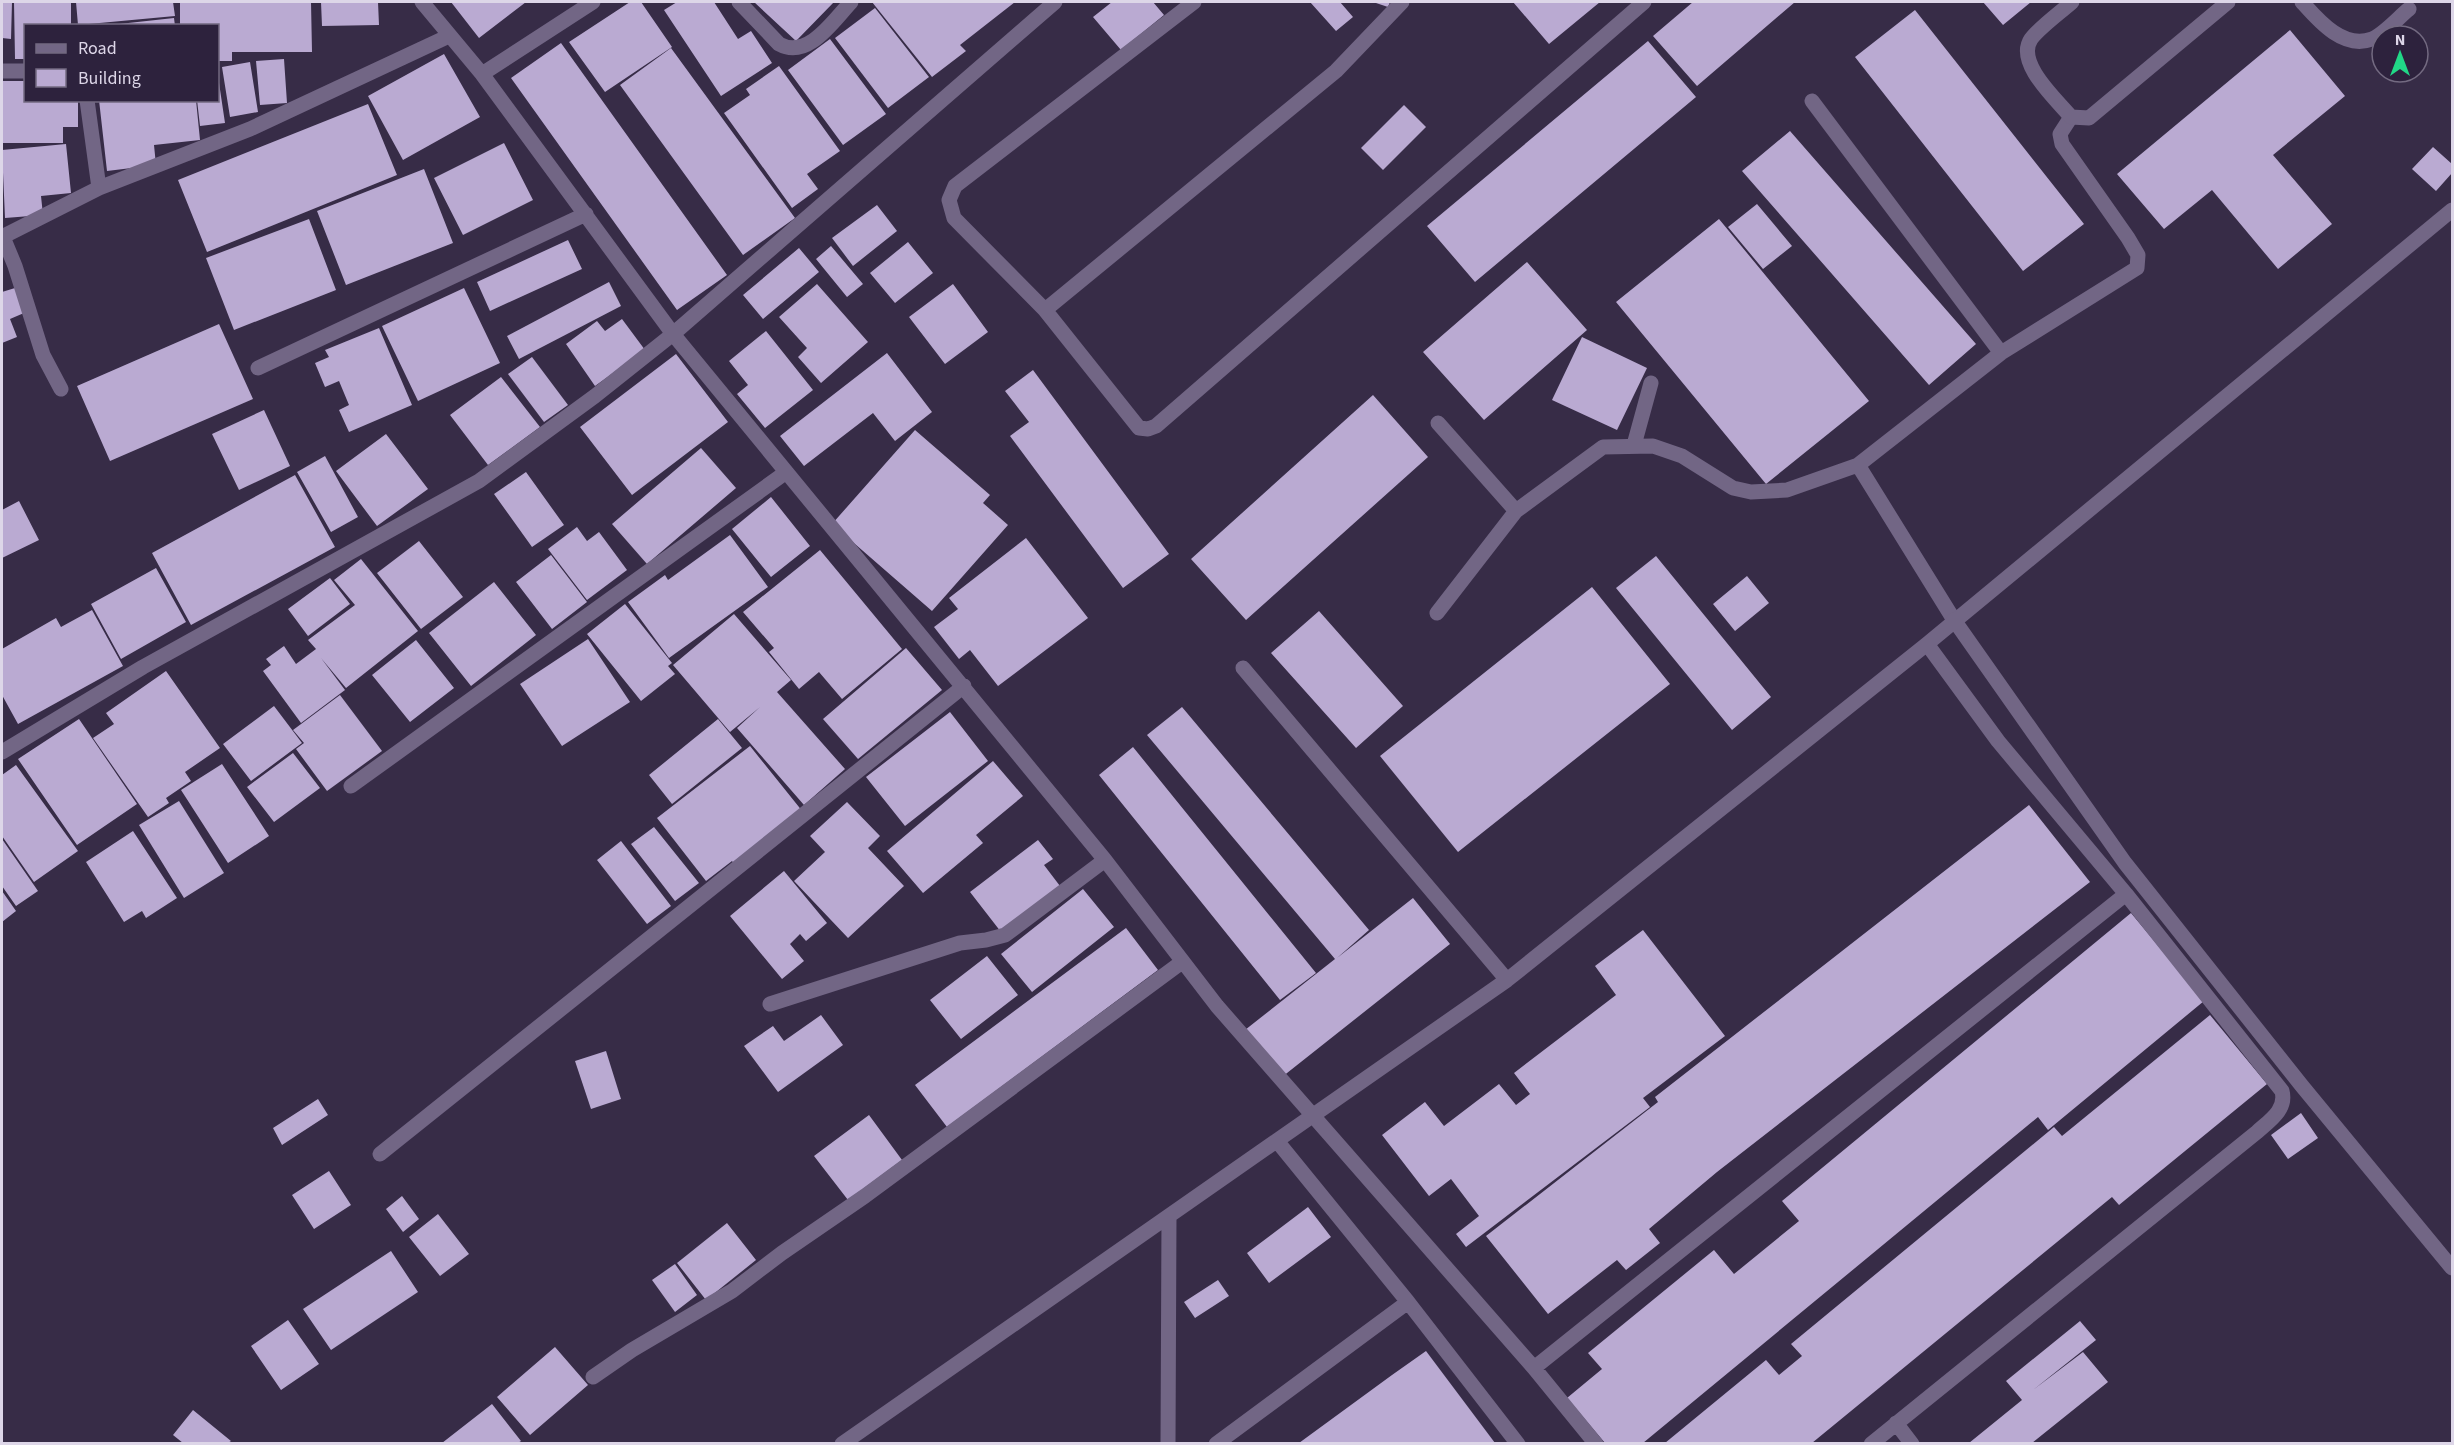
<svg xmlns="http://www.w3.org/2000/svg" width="2454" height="1445" font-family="'Source Sans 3',sans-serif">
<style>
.building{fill:#baaad2}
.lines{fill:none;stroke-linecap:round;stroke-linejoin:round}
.service{stroke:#726685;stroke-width:15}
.minor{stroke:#726685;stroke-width:15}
</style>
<rect width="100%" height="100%" fill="#372c47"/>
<path class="building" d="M2 2H12L11 39 2 38Z
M14 2H71V26H26V59H15Z
M76 2H173L175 16 78 25Z
M180 2H311L312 52H232V61H218V26H180Z
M321 2H378L379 25 322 26Z
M451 2H526L479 38Z
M630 2H641L672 47 605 92 569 42Z
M677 2H714L738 39 751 31 772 63 721 96 664 10Z
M754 2H834L796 41Z
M872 2H1015L960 45 966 51 932 77Z
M1112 2H1153L1164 15 1121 50 1093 17Z
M1310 2H1340L1353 17 1336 31Z
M1373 2H1390L1388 7Z
M1513 2H1600L1549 44Z
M1693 2H1795L1697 86 1653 36Z
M1983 2H2031L2003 25Z
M875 8 929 77 888 108 835 38Z
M1915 10 2084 224 2023 271 1855 57Z
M174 18 175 26H119V24Z
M2290 30 2345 96 2273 155 2332 224 2278 269 2212 190 2164 229 2117 174Z
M830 39 886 114 843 145 788 70Z
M1648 41 1696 97 1475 282 1427 226Z
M561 43 727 275 677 310 511 78Z
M671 48 795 218 743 255 620 85Z
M444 54 480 117 403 160 368 96Z
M284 59 287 103 260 105 256 61Z
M250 62 258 112 230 117 222 67Z
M779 66 840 151 807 174 818 189 792 208 724 113 750 95 746 89Z
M218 76 225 123 200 126 197 100H218Z
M2 81H26V100H78V127H63V143H2Z
M99 100H196L200 140 154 145 156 165 107 171Z
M368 104 397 175 207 252 178 180Z
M1404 105 1426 127 1383 170 1361 148Z
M1790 131 1976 344 1929 385 1742 171Z
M504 143 533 200 463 235 434 178Z
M66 144 71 193 41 196 43 215 5 218 2 150Z
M2433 147 2452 164V173L2436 191 2412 169Z
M424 169 453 243 346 285 317 211Z
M1757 204 1792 246 1763 269 1728 227Z
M877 205 897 231 853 266 832 238Z
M309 219 336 290 234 330 206 258Z
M1719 219 1869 401 1766 484 1616 302Z
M568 240 582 269 490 311 477 282Z
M908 242 933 273 895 303 870 273Z
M831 246 863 284 847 297 816 259Z
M799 248 819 272 763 319 743 295Z
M1527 262 1587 330 1484 420 1423 352Z
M609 282 621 306 519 359 507 336Z
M817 284 868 342 821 383 798 357 807 348 779 317Z
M953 284 988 332 945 364 909 317Z
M15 288 24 313 10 319 17 337 2 343V292Z
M464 288 500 363 418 401 382 326Z
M622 319 645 350 595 386 566 344 597 321 605 331Z
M219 324 253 399 110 461 77 386Z
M379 328 412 405 349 432 339 410 349 405 339 381 325 387 315 363 329 357 325 350Z
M766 331 813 390 765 428 737 394 748 385 729 361Z
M1582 337 1647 368 1617 430 1552 400Z
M887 353 932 412 895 441 873 413 804 466 780 436Z
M676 354 728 422 632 495 580 427Z
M532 357 568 405 544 422 508 374Z
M1033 370 1169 554 1123 588 1010 436 1029 422 1005 391Z
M501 377 540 427 488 465 450 415Z
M1373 395 1428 457 1246 620 1191 559Z
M264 410 290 466 239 490 212 434Z
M915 430 990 495 983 503 1008 525 932 611 832 524Z
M386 434 428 489 377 526 336 471Z
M701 448 736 488 647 564 612 524Z
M325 456 358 517 331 532 297 472Z
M526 472 564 525 532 547 494 494Z
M295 475 335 547 191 625 152 553Z
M771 497 810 546 771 577 732 529Z
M19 501 39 540 2 558V510Z
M577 527 587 541 599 532 627 570 587 600 548 549Z
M730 535 768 587 669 658 628 602 665 575 668 580Z
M1026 538 1088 618 998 686 970 650 959 659 934 627 958 609 949 598Z
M419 541 463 597 421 629 377 573Z
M820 550 902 649 842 699 819 672 799 689 769 652 774 648 743 612Z
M551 555 587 602 552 629 516 582Z
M1656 556 1771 697 1732 730 1616 588Z
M361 559 418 631 346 688 321 658 345 690 301 723 263 671 271 665 266 659 284 646 296 664 316 649 308 640 355 605 334 580Z
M156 568 186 622 121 659 91 604Z
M1747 576 1769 603 1735 631 1713 604Z
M330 578 350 604 308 636 288 609Z
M494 582 536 635 471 686 429 633Z
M1592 587 1670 684 1458 852 1380 756Z
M625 604 672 663 668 666 675 674 641 701 587 634Z
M92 610 123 666 18 724 2 695V649L56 618 61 627Z
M1319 611 1403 706 1356 748 1271 653Z
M734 614 791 680 777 692 845 769 804 805 737 728 760 707 730 732 673 665Z
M588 639 630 702 562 746 520 684Z
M416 640 454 688 410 722 372 675Z
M906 648 942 690 858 759 823 719Z
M166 671 220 748 185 772 191 781 166 798 169 803 148 817 93 738 114 724 106 713Z
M340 695 382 751 327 791 296 749 304 743 293 730Z
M274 706 302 743 251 781 223 744Z
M1182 707 1369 930 1337 958 1413 898 1450 944 1282 1077 1245 1030 1335 959 1147 735Z
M950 712 988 761 905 826 866 777Z
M79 719 137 804 77 845 18 759Z
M718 719 742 748 672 804 649 775Z
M750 746 803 812 735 865 732 861 706 881 657 818Z
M1133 747 1316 973 1280 1000 1099 775Z
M293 753 320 788 274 822 247 787Z
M993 761 1023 796 976 835 983 843 923 893 887 851Z
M222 764 269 836 228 863 181 790Z
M16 765 78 851 34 882 2 836V775Z
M179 801 224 873 184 898 139 825Z
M847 802 880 836 868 848 904 886 848 938 794 881 825 852 810 836Z
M2029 805 2090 882 1717 1172 1649 1229 1660 1243 1626 1270 1617 1260 1548 1314 1486 1236 1658 1102 1655 1097Z
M654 827 699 883 675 901 631 844Z
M133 831 177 898 146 918 142 911 124 922 86 862Z
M2 839 38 891 16 906 2 886Z
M1038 840 1053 859 1044 865 1060 886 1001 932 970 892Z
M621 841 671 906 647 924 597 860Z
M784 871 827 923 806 941 800 934 790 944 804 961 782 979 730 916Z
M1083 889 1114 927 1032 992 1001 954Z
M2 891 16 911 2 922Z
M2131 913 2204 1001 2048 1130 2038 1117 1643 1443H1605L1567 1398 1602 1369 1588 1353 1714 1250 1734 1274 1799 1221 1782 1201Z
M1126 928 1158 970 947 1127 915 1085Z
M1643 930 1725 1036 1643 1098 1650 1107 1466 1247 1456 1234 1479 1216 1451 1179 1429 1196 1382 1135 1425 1102 1444 1126 1499 1084 1516 1105 1530 1094 1514 1073 1616 995 1595 966Z
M987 956 1018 995 961 1039 930 1000Z
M821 1015 843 1045 778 1092 744 1046 773 1026 784 1041Z
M2210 1015 2267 1084 2119 1205 2112 1197 1812 1443H1665L1766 1360 1779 1375 1802 1356 1791 1344 2054 1127 2062 1136Z
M606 1051 621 1099 591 1109 575 1061Z
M318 1099 328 1115 282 1145 273 1128Z
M2301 1113 2318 1138 2288 1159 2271 1135Z
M869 1115 902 1160 848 1200 814 1156Z
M329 1171 351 1205 314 1229 292 1195Z
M402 1196 419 1219 403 1232 386 1209Z
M1308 1207 1331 1237 1269 1283 1247 1253Z
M438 1214 469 1254 440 1276 409 1237Z
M727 1223 756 1260 706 1300 677 1263Z
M391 1251 418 1292 331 1350 303 1309Z
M675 1264 697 1295 675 1312 652 1280Z
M1218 1280 1229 1296 1195 1318 1184 1302Z
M288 1320 319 1364 281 1390 251 1346Z
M2080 1321 2096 1340 2033 1390 2083 1352 2108 1382 2032 1443H1969L2022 1400 2006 1381Z
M555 1347 588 1385 530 1435 497 1397Z
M1426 1351 1495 1443H1299L1392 1375Z
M492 1404 521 1441 518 1443H442Z
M193 1410 231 1441 228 1443H183L173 1435Z"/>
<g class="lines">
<path class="service" d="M1194 2 955 186 949 200 954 218 1045 310 1139 428 1148 429 1156 426 1644 2
M1812 101 2001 353
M3 237 15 266 43 355 61 389
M1045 310 1336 71 1402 2
M1438 423 1516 511
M1634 445 1651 383
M1858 465 2001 353 2137 268 2138 255 2128 238 2062 144 2060 134 2071 117
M1437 613 1516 511 1603 447 1653 446 1682 456 1733 488 1751 492 1787 490 1858 465 1954 620"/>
<path class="minor" d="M422 2 482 74 673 334 1105 860 1217 1006 1534 1368 1596 1444
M739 2 779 44C808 60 833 21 851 2
M2072 2C2061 12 2040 27 2031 39 2015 63 2057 100 2071 117L2089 118 2228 2
M2302 2C2318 20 2343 50 2372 39 2383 35 2400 16 2409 9
M2 71H26
M482 74 593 2
M87 100 99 188
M2 237 99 188 250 129 449 36
M258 368 586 214
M1954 620 2125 863 2302 1086 2452 1268
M1243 668 1507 980
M2 752 143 667 479 481 595 396 673 334 1055 2
M351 786 785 473
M770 1004 960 943 986 940 1005 935 1105 860
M1277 1141 1408 1302 1518 1444
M380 1154 964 686
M1534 1368 2126 894
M593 1377 632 1350 732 1291 782 1253 865 1196 1182 962
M1896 1423 1912 1444
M842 1444 1507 980 1927 644 2452 210
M1168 1444 1169 1216
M1216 1444 1408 1302
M1871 1444 2257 1132C2269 1121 2287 1110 2282 1091L2126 894 1998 741 1927 644"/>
</g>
<rect width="2454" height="1445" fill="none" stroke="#ddd6e8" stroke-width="6"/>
<rect x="24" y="24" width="195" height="78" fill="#2d223d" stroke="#736a81" stroke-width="1.5"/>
<rect x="36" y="44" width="30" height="9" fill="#726685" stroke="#736a81" stroke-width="1.5"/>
<text x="78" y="54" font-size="18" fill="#ddd6e8">Road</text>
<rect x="36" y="69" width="30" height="18" fill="#baaad2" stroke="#736a81" stroke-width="1.5"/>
<text x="78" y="84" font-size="18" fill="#ddd6e8">Building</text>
<g transform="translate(2400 54)"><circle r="28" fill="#2d223d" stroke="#736a81" stroke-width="1.5"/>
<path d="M0-4.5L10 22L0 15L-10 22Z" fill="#21d887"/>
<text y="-9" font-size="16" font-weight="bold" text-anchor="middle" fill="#ddd6e8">N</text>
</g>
</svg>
